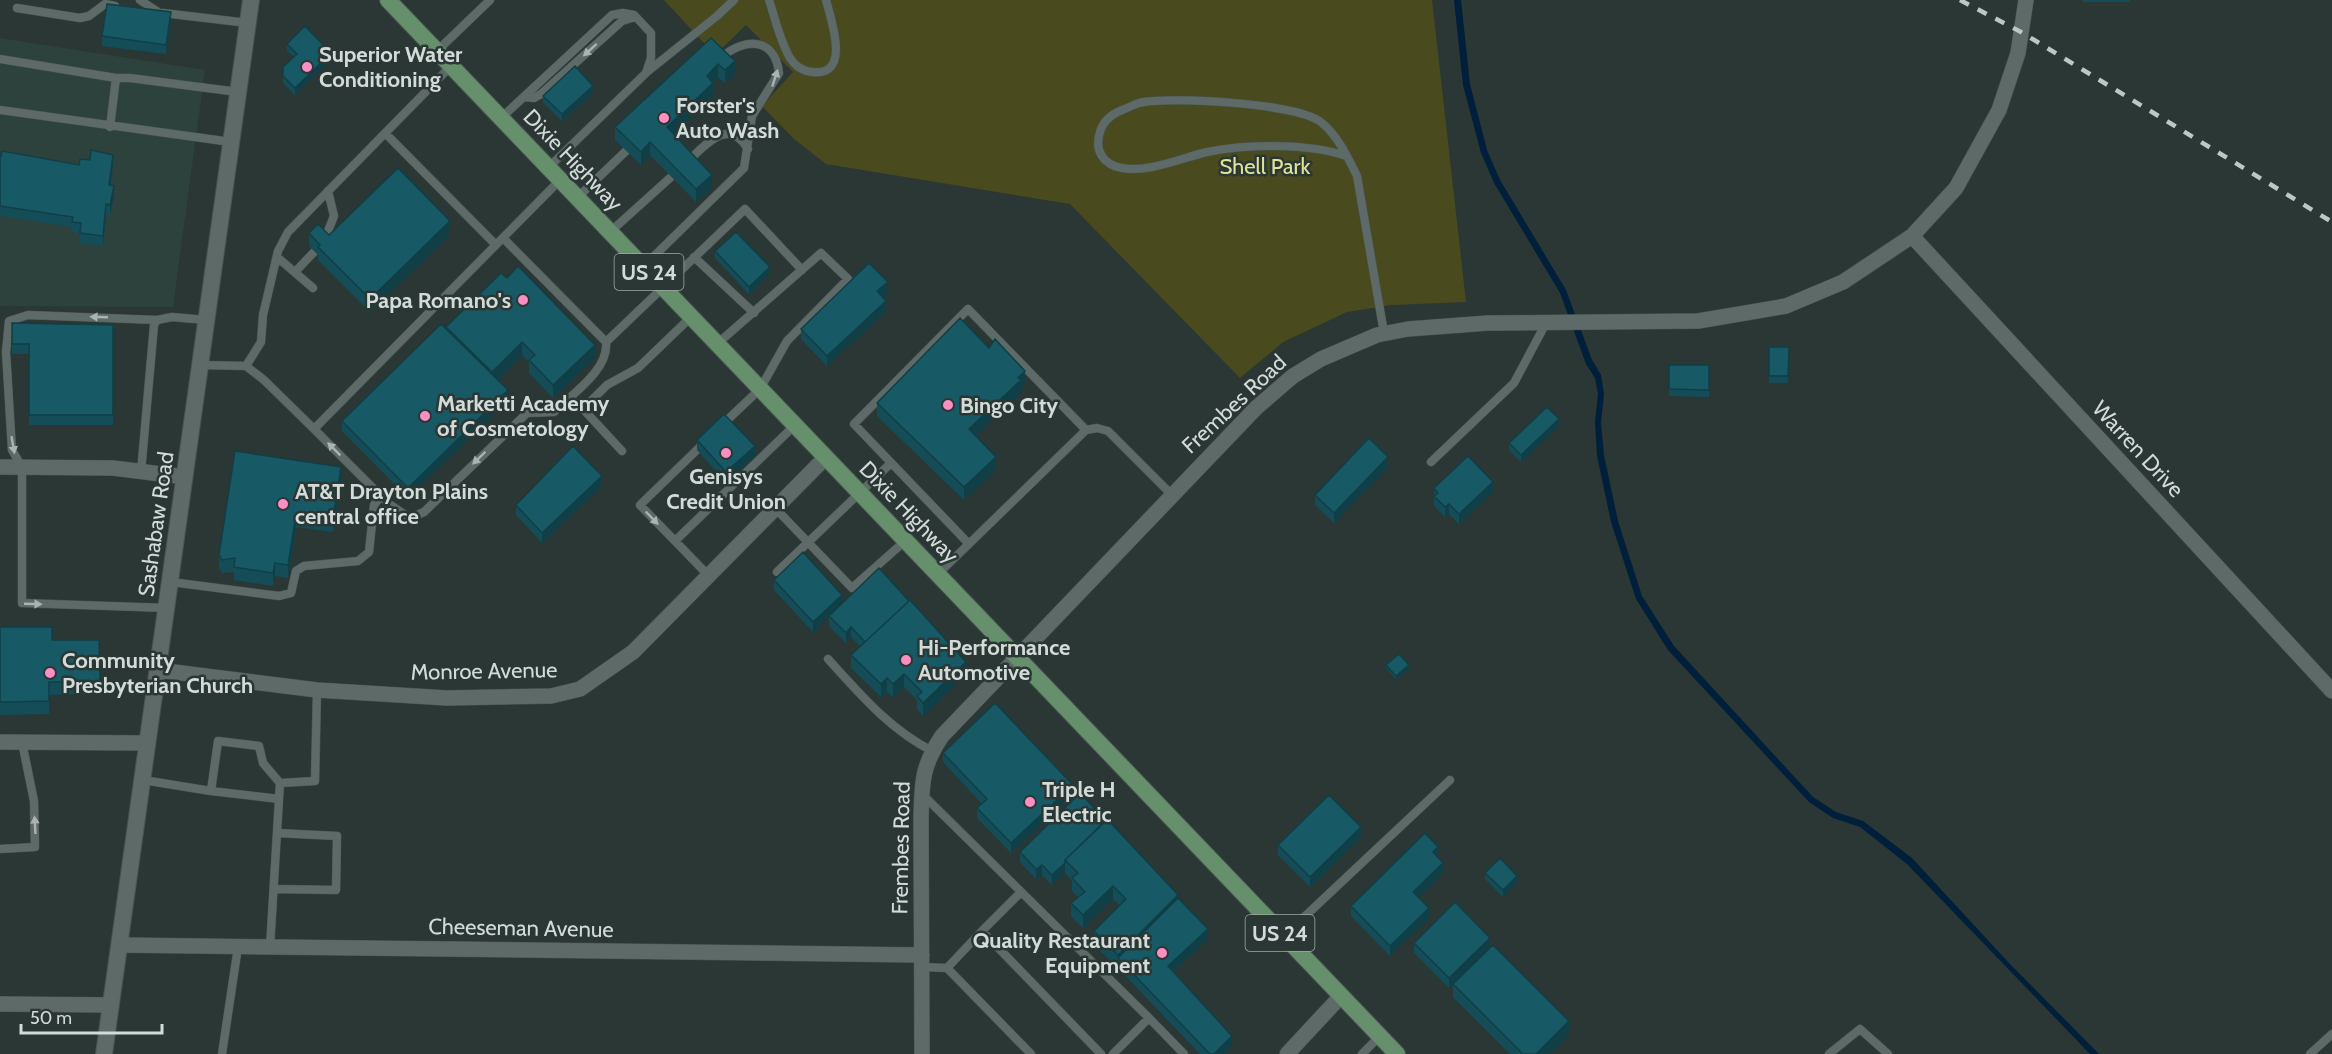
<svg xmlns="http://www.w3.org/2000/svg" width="2332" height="1054" font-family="Cabin,sans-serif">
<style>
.built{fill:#2d413d}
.green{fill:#494b1e}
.water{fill:#001f3b}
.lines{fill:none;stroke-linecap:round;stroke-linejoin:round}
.service-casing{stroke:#495451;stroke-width:9}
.minor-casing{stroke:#495451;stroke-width:16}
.tertiary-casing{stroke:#495451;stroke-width:18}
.primary-casing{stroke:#495451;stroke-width:18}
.service{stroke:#5d6a67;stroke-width:8}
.minor{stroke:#5d6a67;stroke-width:15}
.tertiary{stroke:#5d6a67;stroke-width:16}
.primary{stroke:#65906b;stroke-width:16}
.rail{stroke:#bec7c4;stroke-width:4.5;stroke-dasharray:10 10;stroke-linecap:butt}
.wall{fill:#144d58}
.shaded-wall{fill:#103f47}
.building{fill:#175a66;stroke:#103f47;stroke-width:1.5}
.oneway{fill:#aab3b1}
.poi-dot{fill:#fb8fc4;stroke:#2b3734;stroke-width:2}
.labels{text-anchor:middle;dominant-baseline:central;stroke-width:5;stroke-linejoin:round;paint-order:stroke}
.shield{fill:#2b3734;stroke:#a1aaa8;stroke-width:1.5}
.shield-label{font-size:21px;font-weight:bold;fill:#d3dbd9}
.poi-label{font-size:22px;font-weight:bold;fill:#d3dbd9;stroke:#2b3734;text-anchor:start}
.street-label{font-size:22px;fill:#d3dbd9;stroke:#2b3734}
.park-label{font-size:22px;fill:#dee397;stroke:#2b3734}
</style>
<rect width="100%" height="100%" fill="#2b3734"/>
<path class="built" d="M0 38 205 70 173 307 0 306Z"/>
<path class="green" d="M664 0H1432L1466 302 1391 305 1347 312 1283 342 1240 378 1070 204 826 164 794 139 762 106 793 72 746 25 715 55Z"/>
<path class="water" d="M1454 0H1461L1470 84 1487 150 1500 180 1566 290 1592 360 1601 375 1604 394 1601 423 1604 455 1618 521 1642 596 1674 646 1813 797 1836 812 1863 821 1912 858 2008 962 2099 1054H2090L1907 864 1860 827 1833 818 1809 802 1668 650 1636 599 1611 522 1597 456 1595 422 1598 394 1595 378 1586 364 1560 293 1494 183 1481 153 1463 85Z"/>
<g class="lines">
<g class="service-casing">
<path id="service" d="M140 0 158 12
M769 0C775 18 780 41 790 58 795 66 803 71 812 72 852 77 831 20 826 0
M17 8 80 18 89 16 105 4 115 6
M163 13 248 23
M437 51 490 0
M0 59 116 78H130L238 92
M647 72 717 16 734 0
M524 97 534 98 541 94 622 21 635 17
M0 110 231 142
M501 118 612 15 623 13 634 15 651 33V58L646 73 549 167
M110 127 116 78
M385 133 496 245
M1346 156C1309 143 1246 144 1207 152 1181 158 1148 173 1122 168 1103 165 1094 150 1100 132 1103 121 1112 114 1122 110 1127 108 1133 105 1139 103 1170 96 1299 103 1322 123 1338 136 1348 158 1357 176L1384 333
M687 162C706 145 728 116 748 149
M577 198 627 150
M610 232 671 177
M503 238 606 342 745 209 802 270
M324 241 334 216 328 191
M277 257 313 288
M694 257 754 313
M643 267 744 168 752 116 779 73C775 37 744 37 721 58
M295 272 314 252
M157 320 28 315 9 321 6 352 12 450 22 467V603L167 608
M717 344 821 253 848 279 787 341 760 389 722 425
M201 365 246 366 264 380 314 429 560 180
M246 366 261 342 263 315 278 251 288 232 451 66
M314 429 389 504 410 518 424 512 527 413 554 412C572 394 609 370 606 342
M703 444 640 505 675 541 795 425
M622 451 583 409 607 385 638 368 691 317
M1431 462 1514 383 1546 323
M141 472 154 325 157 320 172 317 206 320
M775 508 852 588 905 541
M675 541 708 575
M969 544 854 424 968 309 1086 430
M777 572 891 463
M938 574 1086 430 1097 428 1108 431 1172 495
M171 582 279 596 291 593 296 571 304 566 358 561 369 552 374 505 381 496
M828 659C860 694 889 729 932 751
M143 780 211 791 218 741 259 746 263 763 280 783 315 781 317 690
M211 791 279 799
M923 795 1149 1018 1113 1054
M0 849 35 847 34 801 22 742
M274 889 336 890 337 836 277 833
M982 931 1021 892
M1284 936 1450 780
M270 947 280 783
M922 967 947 968 1031 1054
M947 968 982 931 1101 1054
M1149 1018 1184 1054
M222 1054 238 947
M1362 1054 1380 1036
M1829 1054 1860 1029 1888 1054
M2310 1054 2332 1034"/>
</g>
<g class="minor-casing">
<path id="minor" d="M1912 236 2332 691
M0 467 113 468 185 477
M158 670 317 690 447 698 551 696 580 689 633 652 826 457
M0 742 148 743
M119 945 922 955
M0 1004 111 1005
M922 1054 921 820C922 784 921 767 942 736L1256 408 1293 376 1321 359 1377 335 1408 329 1488 323 1698 321 1786 306 1843 282 1912 236 1956 188 1999 110 2018 53 2026 0
M1287 1054 1341 996"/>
</g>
<g class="tertiary-casing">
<path id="tertiary" d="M104 1054 251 0"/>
</g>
<g class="primary-casing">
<path id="primary" d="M388 0 1397 1054"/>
</g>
<use href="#service" class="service"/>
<use href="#minor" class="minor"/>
<use href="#tertiary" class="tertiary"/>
<use href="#primary" class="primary"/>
<path class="rail" d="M1960 0 2021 32 2332 222"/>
</g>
<path class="wall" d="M2083 0H2130V2H2083Z
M171 22 166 54 102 46V36Z
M711 38 735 74 725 83 718 77 713 83V97L673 134 712 188 696 202 650 155 641 165 615 140V127Z
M287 44 331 60 295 95 283 83V67L294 57 287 51Z
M593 93 562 121 543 103V96Z
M0 155 79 165H113L111 185 114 196 110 215 106 214 103 246 80 243V233L72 232V227L0 216Z
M309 233 329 235 450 234 370 312 318 260V255L309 246Z
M715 251 770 274 749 294 715 258Z
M888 292 882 297 886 311 827 366 801 339V329Z
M12 323 113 325V425H29V354H12Z
M446 327 595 358 553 398 529 373V362L522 355 497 380 508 400 408 498 342 431V421L446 330Z
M1769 347H1789L1788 383H1769Z
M1669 365H1709V397L1669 396Z
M1025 384 1021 388V393L976 435 996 470 964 500 877 416V403Z
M1559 426 1521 462 1509 450V443Z
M697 440 755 456 726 482 697 450Z
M1388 467 1334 523 1315 505V495Z
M341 480 333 532 296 527 288 578 275 576 273 586 234 580V572L222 573 219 568V555Z
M602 486 542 543 516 515V505Z
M1434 488 1493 492 1459 524 1449 514 1445 517 1434 506Z
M774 580 842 604 966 675 923 716 917 709V700L904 687 893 697 887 692 881 697 851 668V655L860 646 851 637 846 643 829 626V617L813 632 774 590Z
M0 627 52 640H99L100 694 49 695V714L0 715Z
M1386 665 1409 669 1396 679 1386 668Z
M943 753 1073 795 1011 853 977 818V808L982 804 943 762Z
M1080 793 1178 898 1208 939 1173 972 1232 1046 1224 1054H1200L1118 968 1094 945V931L1120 906 1113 899 1083 928 1071 916V903L1078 897 1072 891V881L1065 873 1052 885 1042 875 1036 879 1020 862V852Z
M1361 837 1310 887 1278 855V845Z
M1438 857 1443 873 1418 897 1429 918 1390 956 1351 916V906Z
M1485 873 1517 882 1503 897 1485 879Z
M1455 902 1449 988 1414 953V943Z
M1453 984 1569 1034 1549 1054H1510L1453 997Z"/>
<path class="shaded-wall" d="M171 12V22L166 54V45Z
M331 53V60L295 95V88Z
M735 61V74L725 83V70Z
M718 64V77L707 89V76Z
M713 83V97L667 140V127Z
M593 86V93L562 121V114Z
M650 142V155L641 165V152Z
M113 155V165L109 195V185Z
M712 175V188L696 202V189Z
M114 186V196L110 215V205Z
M106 204V214L103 246V236Z
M450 221V234L370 312V299Z
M770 267V274L749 294V287Z
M888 282V292L877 301V291Z
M886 301V311L827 366V356Z
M522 342V355L492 385V372Z
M595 345V358L553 398V385Z
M1025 371V384L1021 388V393L969 442V429Z
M508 390V400L408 498V488Z
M1559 419V426L1521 462V455Z
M755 446V456L726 482V472Z
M996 457V470L964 500V487Z
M1388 457V467L1334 523V513Z
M341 467V480L333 532V519Z
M602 476V486L542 543V533Z
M1493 482V492L1459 524V514Z
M1449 504V514L1445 517V507Z
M296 514V527L288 578V565Z
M275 563V576L273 586V573Z
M842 595V605L813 632V622Z
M851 627V637L846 643V633Z
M966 662V675L923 716V703Z
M1409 665V669L1396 679V676Z
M904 674V687L893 697V684Z
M887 678V692L881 697V684Z
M1073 785V795L1011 853V843Z
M1361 827V837L1310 887V877Z
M1438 847V857L1433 862V852Z
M1065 863V873L1052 885V875Z
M1443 863V873L1413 902V892Z
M1042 865V875L1036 879V869Z
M1517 876V882L1503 897V890Z
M1113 886V899L1083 928V915Z
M1178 895V908L1118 958V955Z
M1429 908V918L1390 956V946Z
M1208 929V939L1168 976V966Z
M1490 938V948L1449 988V978Z
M1569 1021V1034L1549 1054H1536Z
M1232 1036V1046L1224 1054H1214Z"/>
<path class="building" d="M107 4 171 12 166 45 102 36Z
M305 26 331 53 295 88 283 76V67L297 54 287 44Z
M711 38 735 61 725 70 718 64 707 76 713 83 667 127 712 175 696 189 650 142 641 152 615 127Z
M575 66 593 86 562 114 543 96Z
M91 150 113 155 109 185 114 186 110 205 106 204 103 236 80 233 81 223 72 222 73 217 0 206V155L1 156 2 151 79 165 80 159 90 160Z
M398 168 450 221 370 299 318 247 320 245 309 233 318 224 329 235Z
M736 232 770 267 749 287 715 251Z
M869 263 888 282 877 291 886 301 827 356 801 329Z
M518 266 595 345 553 385 529 360 535 355 522 342 492 372 446 327 501 273 507 278Z
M960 318 989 348 995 339 1025 371 1018 378 1021 380 969 429 996 457 964 487 877 403Z
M12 323 113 325V415H29V344H12Z
M441 324 508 390 408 488 342 421Z
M1769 347H1789L1788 376H1769Z
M1669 365H1709V390L1669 389Z
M1547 407 1559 419 1521 455 1509 443Z
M724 414 755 446 726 472 697 440Z
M1369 438 1388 457 1334 513 1315 495Z
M573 446 602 476 542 533 516 505Z
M235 451 341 467 333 519 296 514 288 565 275 563 273 573 234 567 235 558 222 560 219 555Z
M1468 456 1493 482 1459 514 1449 504 1445 507 1434 496 1438 493 1434 488Z
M803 552 842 595 813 622 774 580Z
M879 568 909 601 865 642 851 627 846 633 829 616Z
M910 600 966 662 923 703 917 696 922 692 904 674 893 684 887 678 881 684 851 655Z
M0 627H52V640H99L100 681 49 682V701L0 702Z
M1399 654 1409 665 1396 676 1386 665Z
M995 703 1073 785 1011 843 977 808 987 799 943 753Z
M1080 793 1106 821 1065 860V863L1052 875 1042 865 1036 869 1020 852Z
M1329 795 1361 827 1310 877 1278 845Z
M1107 819 1178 895 1118 955 1094 931 1126 899 1113 886 1083 915 1071 903 1085 892 1072 878 1078 873 1065 860Z
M1425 833 1438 847 1433 852 1443 863 1413 892 1429 908 1390 946 1351 906Z
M1500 858 1517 876 1503 890 1485 873Z
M1178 898 1208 929 1168 966 1232 1036 1214 1054H1210L1118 958Z
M1455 902 1490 938 1449 978 1414 943Z
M1493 945 1569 1021 1536 1054H1523L1453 984Z"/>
<defs><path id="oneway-solid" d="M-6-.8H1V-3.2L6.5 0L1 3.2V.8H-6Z" transform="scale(1.5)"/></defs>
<g class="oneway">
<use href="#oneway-solid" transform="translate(590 50) rotate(138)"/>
<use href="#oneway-solid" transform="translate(775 78) rotate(-72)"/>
<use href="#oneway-solid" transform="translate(99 317) rotate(-178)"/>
<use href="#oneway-solid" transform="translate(13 445) rotate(80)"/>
<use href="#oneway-solid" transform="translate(334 449) rotate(-135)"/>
<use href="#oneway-solid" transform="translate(479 458) rotate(136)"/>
<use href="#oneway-solid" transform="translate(652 518) rotate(46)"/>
<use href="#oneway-solid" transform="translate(33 604) rotate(2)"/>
<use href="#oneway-solid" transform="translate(35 825) rotate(-93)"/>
</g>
<g class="poi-dot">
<circle cx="307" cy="67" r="6"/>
<circle cx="664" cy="118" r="6"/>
<circle cx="523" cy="300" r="6"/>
<circle cx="948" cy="405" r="6"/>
<circle cx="425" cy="416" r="6"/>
<circle cx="726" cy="453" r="6"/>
<circle cx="283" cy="504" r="6"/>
<circle cx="906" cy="660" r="6"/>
<circle cx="50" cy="673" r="6"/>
<circle cx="1030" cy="802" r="6"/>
<circle cx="1162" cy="953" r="6"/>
</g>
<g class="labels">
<g class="shield">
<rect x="614.5" y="254" width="69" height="36" rx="4.5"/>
<rect x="1245.5" y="915" width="69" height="36" rx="4.5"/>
</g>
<g class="shield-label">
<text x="649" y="272">US 24</text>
<text x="1280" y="933">US 24</text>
</g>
<g class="poi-label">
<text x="319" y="54">Superior Water<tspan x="319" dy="25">Conditioning</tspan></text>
<text x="676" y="105">Forster's<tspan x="676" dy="25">Auto Wash</tspan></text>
<text x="511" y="300" text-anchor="end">Papa Romano's</text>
<text x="437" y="403">Marketti Academy<tspan x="437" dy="25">of Cosmetology</tspan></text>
<text x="960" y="405">Bingo City</text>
<text x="726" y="476" text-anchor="middle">Genisys<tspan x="726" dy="25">Credit Union</tspan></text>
<text x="295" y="491">AT&amp;T Drayton Plains<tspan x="295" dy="25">central office</tspan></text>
<text x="918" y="647">Hi-Performance<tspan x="918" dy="25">Automotive</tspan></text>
<text x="62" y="660">Community<tspan x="62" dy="25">Presbyterian Church</tspan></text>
<text x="1042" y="789">Triple H<tspan x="1042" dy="25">Electric</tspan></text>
<text x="1150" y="940" text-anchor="end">Quality Restaurant<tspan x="1150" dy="25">Equipment</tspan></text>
</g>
<g class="street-label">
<text transform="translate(573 160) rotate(46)">Dixie Highway</text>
<text transform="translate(1234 404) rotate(-43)">Frembes Road</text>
<text transform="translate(2138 449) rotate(47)">Warren Drive</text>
<text transform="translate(909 512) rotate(46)">Dixie Highway</text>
<text transform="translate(156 524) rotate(-82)">Sashabaw Road</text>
<text transform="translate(484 671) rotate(-1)">Monroe Avenue</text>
<text transform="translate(901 848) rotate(-89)">Frembes Road</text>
<text transform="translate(521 928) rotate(1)">Cheeseman Avenue</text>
</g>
<g class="park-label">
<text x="1265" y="166">Shell Park</text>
</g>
</g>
<path d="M21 1024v9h141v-9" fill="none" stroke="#d3dbd9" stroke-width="3"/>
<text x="30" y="1024" font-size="18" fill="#d3dbd9" stroke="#2b3734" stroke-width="4.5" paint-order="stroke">50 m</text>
</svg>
